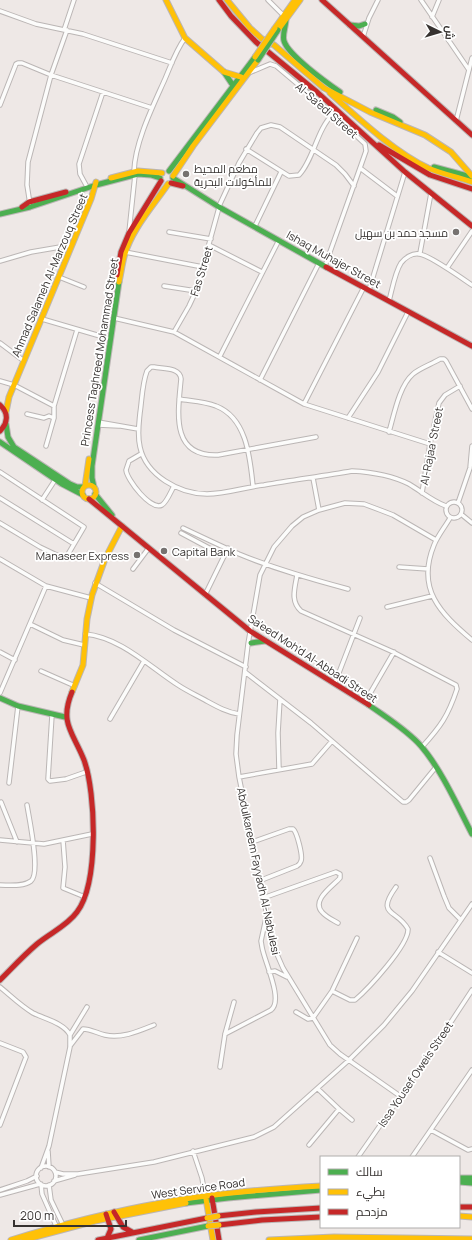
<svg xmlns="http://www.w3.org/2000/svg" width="472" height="1240" font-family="Manrope,Cairo,sans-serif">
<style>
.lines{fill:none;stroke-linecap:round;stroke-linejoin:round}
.street-casing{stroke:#bbb6b5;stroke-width:5.5}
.fast-casing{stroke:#bbb6b5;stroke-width:7}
.slow-casing{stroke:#bbb6b5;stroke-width:7}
.jam-casing{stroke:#bbb6b5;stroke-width:7}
.street{stroke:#fcfcfb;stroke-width:3.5}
.fast{stroke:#4caf50;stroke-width:5}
.slow{stroke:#ffc107;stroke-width:5}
.jam{stroke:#c62828;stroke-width:5}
.fast-bridge-casing{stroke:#bbb6b5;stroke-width:7;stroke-linecap:butt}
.slow-bridge-casing{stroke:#bbb6b5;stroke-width:7;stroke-linecap:butt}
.fast-bridge{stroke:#4caf50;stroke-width:5}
.slow-bridge{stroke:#ffc107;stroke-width:5}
.poi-dot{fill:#767270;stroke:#fff;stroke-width:1.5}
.labels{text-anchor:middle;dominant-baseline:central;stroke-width:3.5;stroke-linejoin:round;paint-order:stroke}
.street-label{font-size:11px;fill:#363230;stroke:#fff}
.poi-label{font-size:11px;fill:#363230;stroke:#fff;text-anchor:start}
</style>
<rect width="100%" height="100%" fill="#eee8e6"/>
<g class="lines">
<g class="street-casing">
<path id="street" d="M268 0 284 16
M421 0 469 70
M0 11 36 24 83 34 172 63
M432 17 439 0
M64 30 74 0
M363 37 369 18 378 0
M251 72 270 64 276 66 333 114 365 144 366 151 360 168 325 266
M0 105 16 64 18 63H22L51 75 152 108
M456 121 472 58
M246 149 289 176 299 175C313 161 317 129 333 114
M360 168 397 196
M134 171C135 142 153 106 165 79 171 65 176 50 185 38
M86 185 80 174 79 164 103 92
M30 204 27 185 28 162 51 75 67 30
M255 226 281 172
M129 232 135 175
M169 232 211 239
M209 245 262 272
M125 252 203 267
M420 253 431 193
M0 261 31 252 72 245
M447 268 472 231
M59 277 84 287
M164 286 196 291
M369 290 405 172
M389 301C392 290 395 272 401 263 405 258 412 253 419 254 428 254 463 279 472 285
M114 318 174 332 304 404 430 444
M42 319 107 338
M174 332 189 306 196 291 220 204 239 163 257 133 261 128 271 125 280 127 336 165 345 174 354 186
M0 343 24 361
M220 356 279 240
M260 380 319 263
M0 381 14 385 54 406
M179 399C191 401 204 401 216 406 247 418 250 458 253 486
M304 404 364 287
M27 414 44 418 49 416 54 418
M348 418 378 372 408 312
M98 422 138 429
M98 425 119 426
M389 432C394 415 399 386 413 374 420 368 432 364 440 359H444L446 361 472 409
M316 437 218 455C170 457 178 412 181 379 180 367 163 369 154 367H151L147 371C142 384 142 400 140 413 139 424 137 435 140 447 146 475 179 494 207 494 226 494 246 487 264 485 293 480 323 476 352 471 371 472 391 475 409 484 421 491 432 501 446 506
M46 446 54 418V406L77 330
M141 454 129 461 126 470C127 480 151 511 162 505 167 502 171 491 174 486
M0 472 84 527 67 556 63 558 40 547 0 523
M313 478 319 510
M422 493 430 444 439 403 445 395 460 386
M0 498 74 544
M42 500 55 480
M446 510a8 8 0 1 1 16 0a8 8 0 1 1-16 0Z
M458 503 470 468 472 446
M461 514 472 523
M450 518C445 527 438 535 434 545 416 589 440 613 472 640
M183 528C202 537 221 546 239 554 275 569 311 579 348 589
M181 533 224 556
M0 559 46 586 91 598
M399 567 428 569
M133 569 148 549
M297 575C295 588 290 601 301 611L391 651 456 685 457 689C448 716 441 726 422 747
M95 583 174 630 246 667
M205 595 228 548
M387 607 432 596
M30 624 63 640 84 645
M85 634C120 637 150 667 178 685 187 691 196 695 205 700 216 706 226 712 239 714
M0 652 15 660
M41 671 75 686
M245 672 311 723 403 802H406L409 800 436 767
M335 683 360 618
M0 693 46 586
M365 702 394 652
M52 715 48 779 50 781 66 779 86 772
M110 719 144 661
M279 769 278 733 280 699
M239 777 312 764 332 741
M9 783 18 706
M1 802 17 842
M0 840 44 844 92 834
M63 840 65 867 63 888 85 897
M252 842 289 829H293C297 832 303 856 301 861 300 864 299 865 297 866L259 881
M430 858 444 896 449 908 461 920
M0 885C9 885 23 887 31 881 41 873 29 818 27 805
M263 898 336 872 340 874V878C333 886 311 900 322 912 326 917 333 920 338 923
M438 952 472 973
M269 972 275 971 287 977
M0 987C11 996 21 1006 33 1013 45 1019 64 1023 70 1035
M332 991 350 1000H355C367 990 409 945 408 929 397 909 375 916 396 887
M296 1012 308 1019 313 1018 332 991 357 938
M225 1034 271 1010C284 1000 264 961 262 947L261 941 266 918
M70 1035 87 1007
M0 1043 23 1052 26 1057 0 1125
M70 1046 83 1029C90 1029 97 1033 105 1035 121 1039 139 1031 154 1025
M220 1067 225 1034 234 1002
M318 1089 339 1109 352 1120
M400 1096 340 1054 330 1045 283 968 276 952 270 930 239 777 236 754 237 735 248 644 260 575 274 547 292 526 303 517 319 510 345 503 364 504 380 510 393 515 436 540
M431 1130 468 1150 472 1149
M309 1145 339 1109
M48 1151 49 1167
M193 1151 202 1178 205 1196
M358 1157 430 1054 472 990
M412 1157 472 1070
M36 1176a10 10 0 1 1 20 0a10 10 0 1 1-20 0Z
M41 1168 49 1146 70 1047V1035
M55 1172 63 1174H78L154 1162 254 1137 274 1127 349 1060 384 1025 412 991 472 904
M54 1181 75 1175
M41 1184 42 1194 57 1228
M49 1185 51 1200 63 1225
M0 1190 27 1181 37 1176
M0 1195 40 1184"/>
</g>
<g class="fast-casing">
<path id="fast" d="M286 19C286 26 282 35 284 41 288 55 327 83 340 92
M350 25 359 26 365 24
M224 72 234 87
M376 110 393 117 400 122
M434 167 472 177
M169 171 255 57
M173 178 219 207 326 267
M0 214 30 207 96 185 138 174 151 175 160 178
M6 424 8 437 14 447 70 484 77 487H83
M0 442 62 484 83 495
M94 487 92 478V466L119 282
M95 494 112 515
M251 643 265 641
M0 698 18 706 65 717
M369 705C387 718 407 730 421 746 441 769 458 807 472 834
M459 1178H472
M459 1182 472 1183
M186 1203 228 1198 321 1190
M139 1240 208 1226"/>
</g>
<g class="slow-casing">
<path id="slow" d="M166 0 185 38 224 72 241 77
M227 0 250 28 262 39 274 45 324 88 370 112 425 135 451 152 472 176
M275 28 295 0
M278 30 300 0
M330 93C358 118 394 152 428 168 442 174 458 177 472 182
M173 176 193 146 258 60
M111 178 138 171 162 173
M119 282C121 273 122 265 124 257 131 230 153 206 168 184
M6 412 9 397 91 199 96 182
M82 492a7 7 0 1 1 14 0a7 7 0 1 1-14 0Z
M85 486 89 459
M72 692 83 665 87 619 92 595 105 559 122 526
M206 1199 213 1240
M459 1216 472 1217
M11 1240C60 1225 110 1212 161 1203 214 1193 267 1189 321 1186
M24 1240 95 1221 186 1203
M269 1240 334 1237 472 1239"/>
</g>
<g class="jam-casing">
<path id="jam" d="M219 0 231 16 256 42 317 92 405 172 472 226
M322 0 472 135
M379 145 430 175 472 189
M171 183 183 186
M22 207 29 202 66 192
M326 267 472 346
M117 275 121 252 129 233 161 181
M0 405C9 413 8 423 0 431
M89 499 250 631 369 705
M0 980C12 968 24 955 37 944 50 933 67 926 77 912 99 883 96 793 84 760 73 732 59 723 72 692
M212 1198 219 1240
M459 1207H472
M114 1212 123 1227 132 1232
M106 1214 111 1229 107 1238
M218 1216 256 1212 321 1208
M219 1225 262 1220 321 1217
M98 1240 207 1218"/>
</g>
<use href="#street" class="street"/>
<use href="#fast" class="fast"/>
<use href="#slow" class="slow"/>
<use href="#jam" class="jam"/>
<g class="fast-bridge-casing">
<path id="fast-bridge" d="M258 60 278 30"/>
</g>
<g class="slow-bridge-casing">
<path id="slow-bridge" d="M255 57 275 28
M207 1218 218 1216
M208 1226 219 1225"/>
</g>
<use href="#fast-bridge" class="fast-bridge"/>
<use href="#slow-bridge" class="slow-bridge"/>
</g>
<g class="poi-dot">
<circle cx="186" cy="174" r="4"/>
<circle cx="456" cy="232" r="4"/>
<circle cx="164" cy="551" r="4"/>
<circle cx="137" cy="555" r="4"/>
</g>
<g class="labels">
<g class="street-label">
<text transform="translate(327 110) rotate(41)">Al-Sa'edi Street</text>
<text transform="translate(334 259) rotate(29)">Ishaq Muhajer Street</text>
<text transform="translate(201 271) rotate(-73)">Fas Street</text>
<text transform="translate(49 275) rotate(-67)">Ahmad Salameh Al-Marzouq Street</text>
<text transform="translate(99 352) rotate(-81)">Princess Taghreed Mohammad Street</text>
<text transform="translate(431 446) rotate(-79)">Al-Rajaa‘ Street</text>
<text transform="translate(313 658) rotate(33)">Sa'eed Moh'd Al-Abbadi Street</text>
<text transform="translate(259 871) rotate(78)">Abdulkareem Fayyadh Al-Nabulesi</text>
<text transform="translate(415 1074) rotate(-56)">Issa Yousef Oweis Street</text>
<text transform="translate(198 1188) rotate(-8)">West Service Road</text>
</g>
<g class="poi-label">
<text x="194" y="168">مطعم المحيط<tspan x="194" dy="13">للمأكولات البحرية</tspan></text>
<text x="448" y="232" text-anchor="end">مسجد حمد بن سهيل</text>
<text x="172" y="551">Capital Bank</text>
<text x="129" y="555" text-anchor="end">Manaseer Express</text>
</g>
</g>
<rect x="320" y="1156" width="140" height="72" fill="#ffffff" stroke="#afadac"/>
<rect x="328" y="1169" width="20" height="6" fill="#4caf50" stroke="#afadac"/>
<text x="356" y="1176" font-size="12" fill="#363230">سالك</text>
<rect x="328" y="1189" width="20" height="6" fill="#ffc107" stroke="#afadac"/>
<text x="356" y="1196" font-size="12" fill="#363230">بطيء</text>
<rect x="328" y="1209" width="20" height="6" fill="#c62828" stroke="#afadac"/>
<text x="356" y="1216" font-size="12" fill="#363230">مزدحم</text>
<g transform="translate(440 32) rotate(95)" stroke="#ffffff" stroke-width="3" paint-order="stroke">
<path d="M0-3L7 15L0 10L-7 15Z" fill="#363230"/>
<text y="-6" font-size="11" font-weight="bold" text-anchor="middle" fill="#363230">ش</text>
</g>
<path d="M14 1220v6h112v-6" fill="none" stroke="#363230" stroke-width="2"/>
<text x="20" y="1220" font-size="12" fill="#363230" stroke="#ffffff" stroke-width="3" paint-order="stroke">200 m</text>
</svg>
